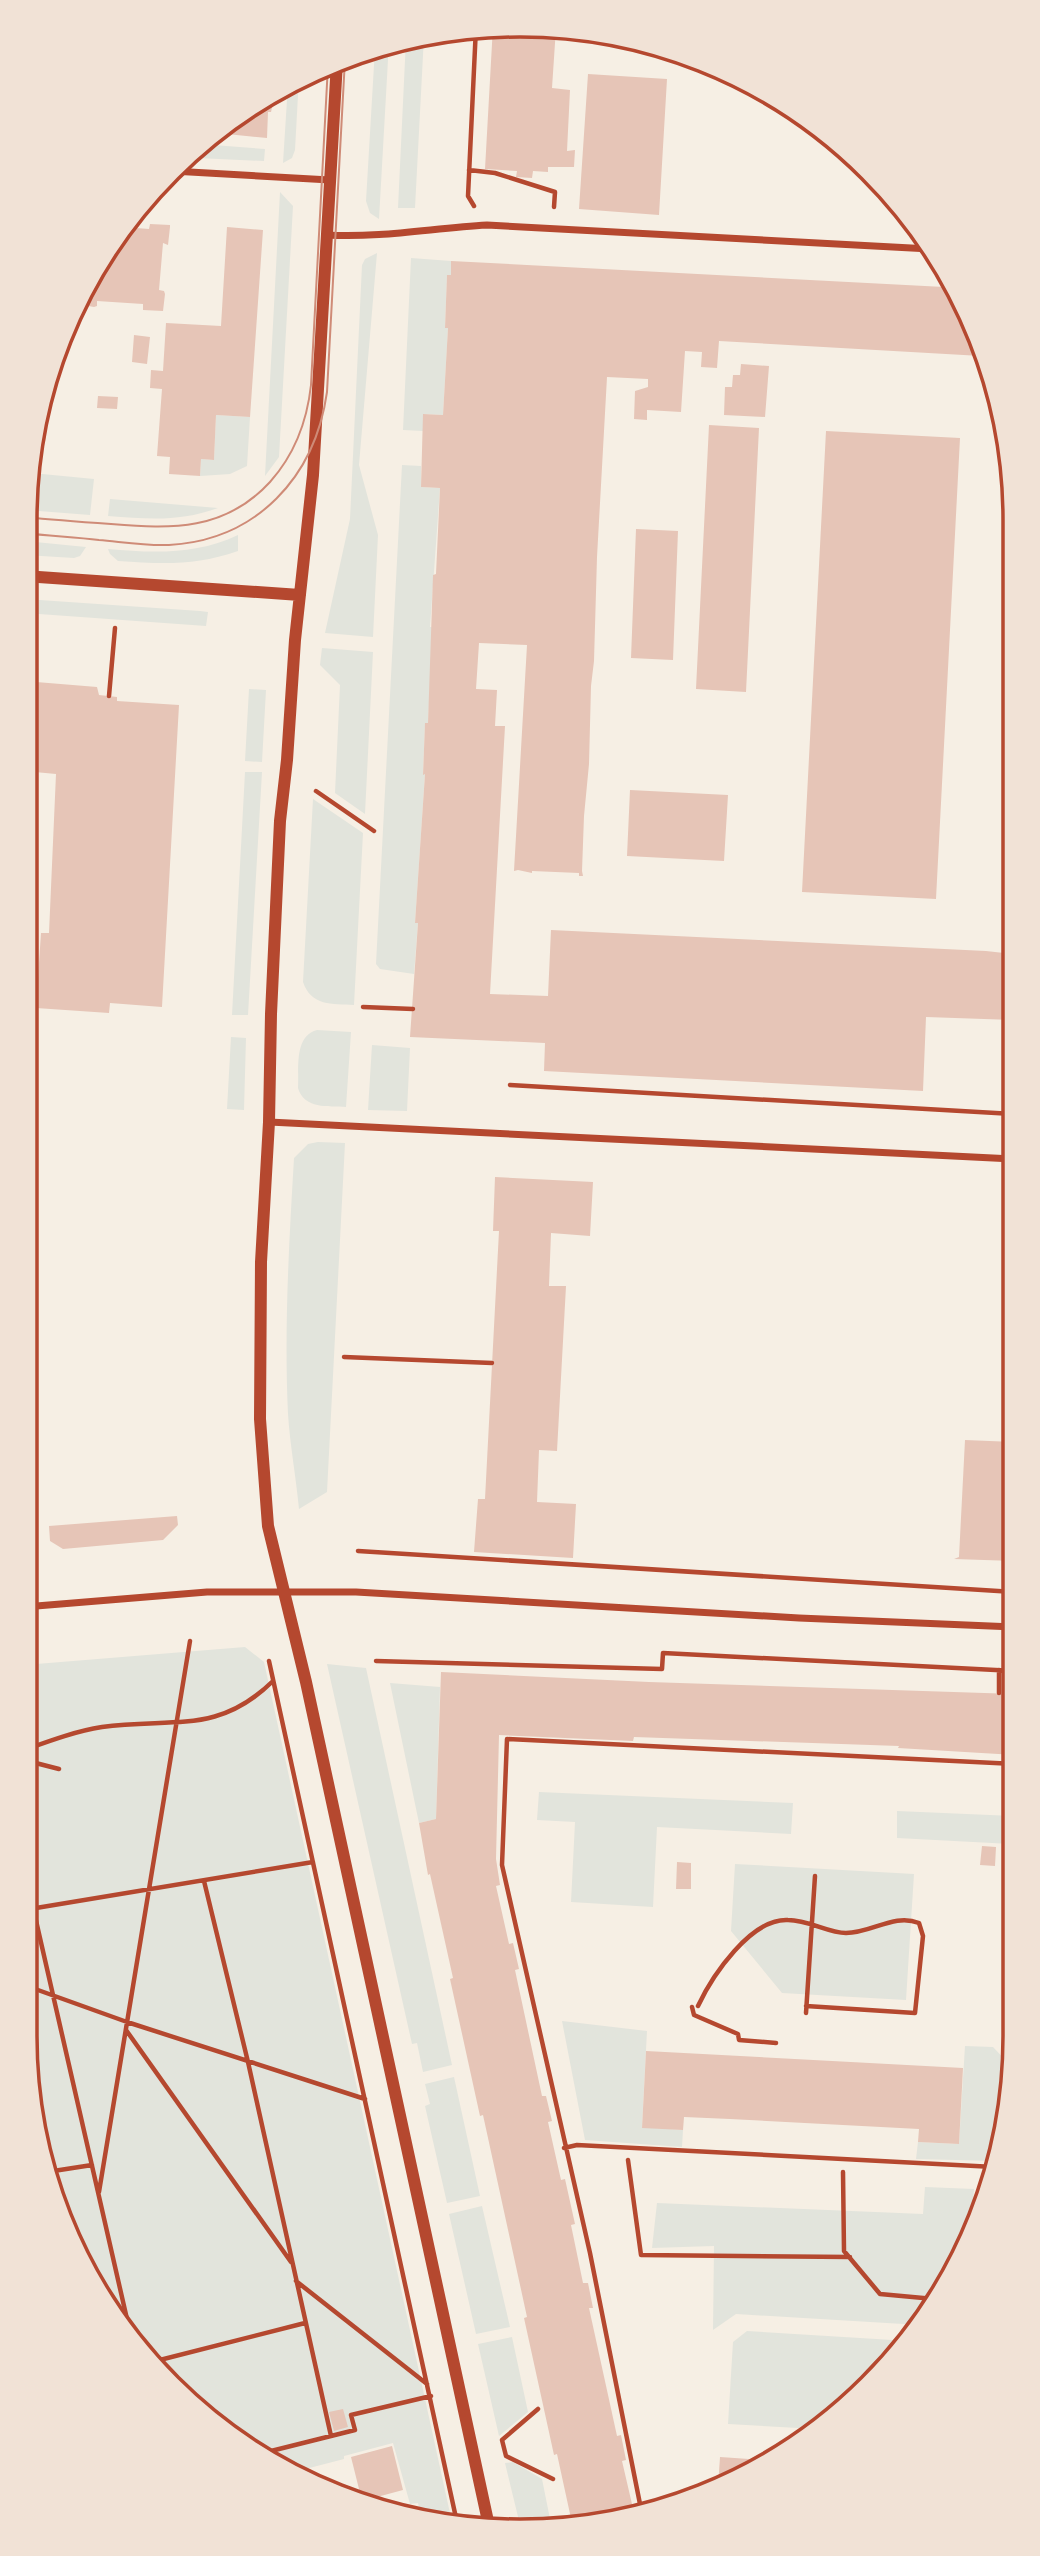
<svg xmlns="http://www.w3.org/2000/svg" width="1040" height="2556" font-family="Poppins,sans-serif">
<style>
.green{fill:#e2e4dc}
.building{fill:#e6c5b7}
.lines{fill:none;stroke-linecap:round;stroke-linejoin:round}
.path{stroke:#b5482f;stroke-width:4.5}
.minor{stroke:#b5482f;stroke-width:7}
.tertiary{stroke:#b5482f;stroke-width:12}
.tram{stroke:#cf8b77;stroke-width:2}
.rim{fill:none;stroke:#b5482f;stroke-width:3.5}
</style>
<rect width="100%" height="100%" fill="#f6efe4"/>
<path class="green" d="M424 36 415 208H398L406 39Z
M389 42 379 219 370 213 366 201 375 48Z
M299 77 295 150 292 158 283 163 288 84Z
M200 144 265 149 264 161 197 158V146Z
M280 192 293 206 279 457 265 476Z
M377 253 359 465 378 535 373 637 325 633 350 519 362 265 365 259Z
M411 258 451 261V275H447L445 328H448L443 415 424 414 423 431 403 430Z
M216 415 250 417 247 466 230 474 200 476 201 459 214 460Z
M402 465 421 466V487L440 488 430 627H433L428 723 425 724 423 774H425L415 923H418L414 974 380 969 376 964Z
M32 473 94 479 90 515 26 510Z
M110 499 218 508C179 522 149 519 108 516Z
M238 535V551C195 566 163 564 118 561L110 554 108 549C153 553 196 555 238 535Z
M25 541 86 547 80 556 74 558 25 555Z
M25 599 200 611 208 612 206 626 25 613Z
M322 648 373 652 365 814 335 793 340 685 320 665Z
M249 689 266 690 262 762 245 761Z
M245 772H262L248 1015H232Z
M313 799 363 833 354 1005C332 1004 311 1006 303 982Z
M317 1030 351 1032 346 1107C328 1106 304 1109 298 1088 299 1068 294 1036 317 1030Z
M231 1037 246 1038 244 1110 227 1109Z
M372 1045 410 1048 407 1111 368 1110Z
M318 1142 345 1143 327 1492 299 1509C296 1477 290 1445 288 1414 284 1328 289 1243 294 1158L308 1144Z
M245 1647 264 1662 453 2527 422 2520 418 2503 410 2504 393 2443 344 2456V2459L290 2473 273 2465 147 2362 91 2283 51 2196 25 2036 24 1665Z
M327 1664 366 1668 452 2065 423 2072 417 2043 412 2044Z
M390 1683 440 1687 436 1819 419 1823Z
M539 1792 793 1803 791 1834 657 1827 653 1907 571 1902 575 1822 537 1820Z
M897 1811 1013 1816 1011 1844 897 1838Z
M735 1864 914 1874 906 2000 782 1993 731 1931Z
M562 2021 647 2031 642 2127 683 2130 682 2147 585 2140Z
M965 2046 993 2047 1011 2066 995 2161 916 2159 918 2142 959 2144Z
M454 2077 480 2196 447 2203 425 2106 430 2104 425 2084Z
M925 2187 974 2189 970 2231 920 2325 736 2314 713 2330 714 2246 652 2248 657 2203 923 2214Z
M482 2206 510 2327 476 2334 449 2214Z
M747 2331 909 2341 816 2429 728 2424 733 2342Z
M512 2337 528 2412 499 2436 478 2344Z
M513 2462 542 2479 551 2524 520 2525 505 2463Z"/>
<path class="building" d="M493 26 556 28 552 88 570 90 567 151 575 150 574 167H548V172L533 171 532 178 516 177 517 171 485 169Z
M588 74 667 79 659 215 579 209Z
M271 94 275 95 271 112H268L267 138 217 133 218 127Z
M150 224 170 225V227L168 245 163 243 159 290 164 291 165 294 163 311 143 310V304L97 301V306L94 307 77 304 87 280 96 283 97 264 123 227 149 229Z
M227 227 263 230 250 417 216 415 214 460 201 459 200 476 169 474 170 457 157 456 162 389 150 388 151 370 163 371 166 323 221 326Z
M451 261 944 287 956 288 965 301 981 356 719 341 717 368 701 367 702 352 685 351 681 412 647 410V420L634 419 635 391 648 387V379L607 377 597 557 594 661 591 686 589 764 584 816 582 871 583 876H579V873L532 871V873L518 870 514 871 527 645 479 643 476 689 497 690 495 726H505L490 994 548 996 551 930 986 951 1013 954V1020L926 1017 923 1091 544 1071 545 1043 410 1037 418 923H415L425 774 423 775 425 723H428L433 575 436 574 440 488 421 487 423 414 443 415 448 328H445L447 275H451Z
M134 335 150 337 147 364 132 362Z
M741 364 769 366 765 417 724 415 725 387H732L733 375H740Z
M98 396 118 397 117 409 97 408Z
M44 402 50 403 45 442H37Z
M709 425 759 428 746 692 696 689Z
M826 431 960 438 936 899 802 892Z
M636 529 678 531 673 660 631 658Z
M24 681 97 687 99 695 117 697V701L179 705 162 1007 110 1003 109 1013 36 1008 41 933H49L56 774 24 771Z
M630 790 728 795 724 861 627 856Z
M495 1177 593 1182 590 1236 551 1233 549 1286H566L557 1451 539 1450 537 1502 576 1504 573 1558 474 1552 478 1499H485L499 1231H493Z
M965 1440 1014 1442V1561L954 1559 959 1557Z
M177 1516 178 1525 163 1540 63 1549 50 1541 49 1526Z
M441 1672 649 1682 1015 1694V1755L898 1748 899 1746 634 1737 633 1741 499 1735 496 1859 500 1885 496 1886 509 1944 513 1943 519 1969 515 1970 542 2096H546L552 2121 548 2122 561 2180 565 2179 575 2224 571 2225 583 2283H588L593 2308H589L617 2436 621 2435 626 2460 622 2461 635 2517 617 2522 572 2523 557 2454 554 2455 524 2318 527 2317 483 2115 480 2116 450 1979 453 1978 430 1874 428 1875 419 1823 436 1819Z
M982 1846 996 1847 995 1866 980 1865Z
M677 1862 691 1863V1889H676Z
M646 2051 963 2068 959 2144 918 2142 919 2129 730 2119 684 2117 683 2130 642 2128Z
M343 2409 348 2427 334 2431 329 2412Z
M392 2446 403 2490 362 2501 351 2457Z
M720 2457 749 2459 748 2471H752L722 2487H718Z"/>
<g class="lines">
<path class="path" d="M469 170 495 173 555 192 554 207
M474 206 468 196 476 27
M109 696 115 628
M316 791 374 831
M363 1007 413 1009
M510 1085 1013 1114
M344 1357 492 1363
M358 1551 1014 1592
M269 1661 458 2527
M376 1661 662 1669 663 1653 1015 1671
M999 1693V1670
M24 1750C49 1741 76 1731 102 1727 171 1717 217 1736 273 1681
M24 1760 59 1769
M24 1868 132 2341
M204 1881 248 2062 331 2436
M24 1910 313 1862
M24 1985 127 2022 365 2099
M698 2006C712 1976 751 1918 788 1920 809 1920 828 1933 846 1933 872 1933 894 1913 919 1923L923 1936 915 2013 806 2006
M692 2007 694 2015 738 2034 739 2040 776 2043
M806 2013 815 1876
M126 2030 291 2262
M564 2148 577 2145 994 2167
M628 2160 641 2255 850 2257
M47 2172 92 2165
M843 2172 844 2251 880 2294 934 2299
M99 2192 190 1641
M296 2281 427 2384
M148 2363 305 2323
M538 2409 502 2440 506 2456 553 2479
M259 2454 355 2430 351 2415 431 2396
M642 2514 590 2253 502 1865 507 1739 1015 1764"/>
<path class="minor" d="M172 171 330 180
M327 235C381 238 433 228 487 225L930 249
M269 1122 1013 1159
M24 1607 207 1592H356L799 1618 1014 1627"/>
<path class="tertiary" d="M337 62 313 475 295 640 287 760 280 821 271 1014 269 1122 261 1262 260 1419 268 1526 306 1682 489 2526
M24 576 300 595"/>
<path class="tram" d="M25 517C54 520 82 522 111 524 172 529 225 531 270 482 295 454 307 422 311 385L328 65
M24 533C49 536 74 537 99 540 122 542 145 546 169 545 257 540 315 477 327 392L345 59"/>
</g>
<path d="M0 0H1040V2556H0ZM520 37H520A483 483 0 0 1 1003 520V2036A483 483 0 0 1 520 2519H520A483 483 0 0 1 37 2036V520A483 483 0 0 1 520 37Z" fill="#f1e2d6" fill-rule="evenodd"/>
<path class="rim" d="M520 37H520A483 483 0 0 1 1003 520V2036A483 483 0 0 1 520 2519H520A483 483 0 0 1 37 2036V520A483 483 0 0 1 520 37Z"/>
</svg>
